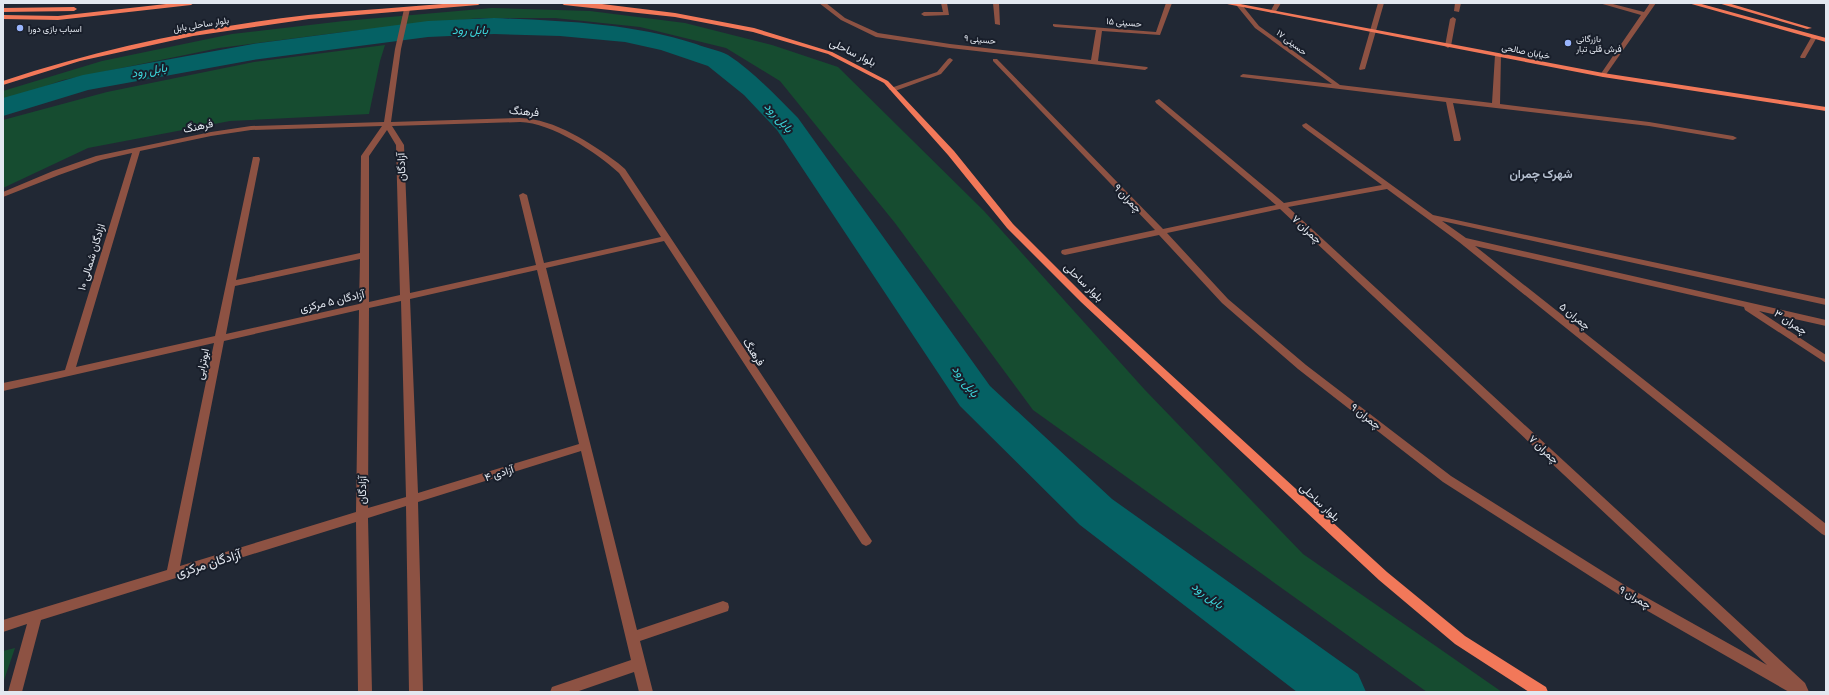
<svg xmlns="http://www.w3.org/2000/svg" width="1829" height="695" font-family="'Titillium Web',Vazirmatn,sans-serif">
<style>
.green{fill:#164c30}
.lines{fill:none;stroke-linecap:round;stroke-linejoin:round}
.river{fill:#056164;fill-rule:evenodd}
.minor{fill:#8d5243;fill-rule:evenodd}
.major{fill:#f27859;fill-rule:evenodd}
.poi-dot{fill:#99b5fd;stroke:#181e2a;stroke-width:1.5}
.labels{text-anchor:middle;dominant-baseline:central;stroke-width:4;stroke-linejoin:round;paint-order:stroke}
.far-street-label{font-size:9px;fill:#e3e8f0;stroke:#181e2a}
.far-poi-label{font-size:9px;fill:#e3e8f0;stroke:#181e2a;text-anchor:start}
.street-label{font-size:11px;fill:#e3e8f0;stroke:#181e2a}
.water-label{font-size:12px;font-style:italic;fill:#3dd7dc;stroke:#181e2a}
.neighbourhood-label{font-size:12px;font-weight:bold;fill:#b6c0d0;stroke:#181e2a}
.near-street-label{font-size:13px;fill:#e3e8f0;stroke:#181e2a}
</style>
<rect width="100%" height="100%" fill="#212834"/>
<path class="green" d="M492 8 590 11 685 23 772 45 838 67 984 211 1145 390 1303 554 1502 692H1427L1033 410 895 223 780 81 726 48 640 27 555 18H480L343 32 219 48 63 80 3 101V91L102 61 232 34 344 21Z
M385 45 380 61 369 114 230 121 88 148 3 188V120L107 92 254 62Z
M15 648 3 683V651Z"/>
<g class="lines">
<path class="river" d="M494 18C563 21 630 23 696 44 706 48 719 50 728 55 754 72 776 96 798 118L990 386 1112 499 1358 674 1366 692H1297L1080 525 960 406 777 130 744 95 708 66 661 50 625 42 560 36 494 34 428 37 253 60 88 90 3 116V98L83 75 253 44 428 21Z"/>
<path class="minor" d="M819 3H826L845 18 878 33 950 44 1091 60 1096 30 1055 27 1053 26V24L1156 32 1166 3H1172L1160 35 1102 31 1098 61 1147 67 1148 68 1145 70 950 48 876 37 841 20Z
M941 3H947L949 15 924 16 921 14 924 12H943Z
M993 3H999L1000 25 995 24Z
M1275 3H1281L1275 13H1271L1270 12Z
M1378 3H1384L1365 69 1360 70 1359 69Z
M1455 3H1461L1459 12 1454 11Z
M1599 3H1609L1644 12 1650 3H1656L1605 76 1603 77 1600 75 1641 15Z
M1240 4 1242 5 1259 26 1340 85 1492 103 1495 55 1498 53 1501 55 1500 104 1649 122 1733 136 1737 138 1733 140 1649 126 1453 103 1461 139 1460 141H1454L1446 102 1241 77 1240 76 1243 74 1332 84 1255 28 1237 6Z
M407 7 410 9 401 49 391 122 520 118C555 119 591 143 618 163L625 169 870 538 872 541 870 544 866 546 862 544 664 241 546 268 637 630 723 601 728 603 729 607 728 611 640 641 653 692H639L634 672 576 692H550L552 687 631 660 581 451 418 502 423 692H409L406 506 368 518 372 692H358L356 522 41 620 22 692H8L27 624 3 632V620L167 570 214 343 3 391V383L65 370 132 153 101 160 59 175 3 197V192L53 171 96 156 211 132 251 126 384 122 395 49 404 9ZM520 122C552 123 596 152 619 173L661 237 544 263 527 195 523 193 519 195 536 265 410 293 404 145 392 126ZM382 126 361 156 360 253 236 280 260 159 259 157H253L215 336 76 367 140 151 211 136 251 130ZM387 130 396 145 400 295 369 302V156ZM360 259 359 304 226 334 235 286ZM537 270 579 444 418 493 410 299ZM401 301 406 497 368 508 369 308ZM359 310 356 512 180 566 224 341Z
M1453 17 1456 19 1451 46 1448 48 1445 46 1450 19Z
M1812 36 1817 37 1805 58H1801L1800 57Z
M950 58 953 60 941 74 895 91 888 89 937 72 948 59Z
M993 59H997L1163 229 1276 205 1156 103 1155 101 1159 99 1284 203 1382 185 1303 127 1302 125 1306 123 1433 215 1826 299V305L1442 221 1466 238 1826 320V326L1759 311 1826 355V363L1745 310 1744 307 1475 246 1826 524V536L1822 534 1459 242 1387 189 1288 207 1805 683 1809 692H1789L1618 594 1443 482 1298 369 1222 303 1159 235 1065 255 1062 254 1061 252 1062 250 1155 230 993 61ZM1280 209 1767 665 1626 586 1451 476 1306 365 1228 299 1167 233Z"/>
<path class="major" d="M175 3H194L191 5 58 20 3 19V15L58 16Z
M456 3H481L478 5 309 19 193 36 80 61 3 85V81C102 48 204 27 308 15 357 10 407 7 456 3Z
M561 3 602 4 675 13 754 28 832 52 888 81 954 151 1013 224 1087 298 1387 572 1465 636 1546 687 1548 692H1529L1455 644 1379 580 1081 302 1007 228 948 155 884 83 828 54 753 32 675 17 564 5Z
M1222 3H1235L1603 73 1826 107V111L1603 77Z
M1688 3H1698L1826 38V42Z
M1718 3H1728L1812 28 1807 29Z
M3 8 74 7 77 9 74 11 3 12Z"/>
</g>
<g class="poi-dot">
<circle cx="20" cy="28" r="4"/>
<circle cx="1568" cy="43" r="4"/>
</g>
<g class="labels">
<g class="far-street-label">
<text transform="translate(1124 22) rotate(5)">حسینی ۱۵</text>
<text transform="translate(201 24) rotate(-9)">بلوار ساحلی بابل</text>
<text transform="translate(980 39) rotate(6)">حسینی ٩</text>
<text transform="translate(1292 42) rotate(37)">حسینی ۱۷</text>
<text transform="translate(1526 51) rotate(11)">خيابان صالحی</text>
</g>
<g class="far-poi-label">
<text x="28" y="28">اسباب بازی دورا</text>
<text x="1576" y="38">بازرگانی<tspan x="1576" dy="10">فرش قلی تبار</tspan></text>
</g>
<g class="street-label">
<text transform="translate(853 52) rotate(26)">بلوار ساحلی</text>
<text transform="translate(524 111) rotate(5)">فرهنگ</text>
<text transform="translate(198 126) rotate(-12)">فرهنگ</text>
<text transform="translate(401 167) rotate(-92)">آزادگان</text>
<text transform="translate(1128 198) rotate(46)">چمران ۹</text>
<text transform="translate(1307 229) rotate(43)">چمران ۷</text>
<text transform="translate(91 257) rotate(-73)">ازادگان شمالی ۱۰</text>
<text transform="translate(1084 282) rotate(44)">بلوار ساحلی</text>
<text transform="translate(332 301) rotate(-13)">آزادگان ۵ مرکزی</text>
<text transform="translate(1575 316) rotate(39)">چمران ۵</text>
<text transform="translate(1791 322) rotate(33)">چمران ۳</text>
<text transform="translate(754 352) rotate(57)">فرهنگ</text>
<text transform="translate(202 364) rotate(-79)">ابوترابی</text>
<text transform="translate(1366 416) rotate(38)">چمران ۹</text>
<text transform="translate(1544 449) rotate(43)">چمران ۷</text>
<text transform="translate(499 473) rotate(-18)">آزادی ۴</text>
<text transform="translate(362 490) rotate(-89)">آزادگان</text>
<text transform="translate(1320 502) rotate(43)">بلوار ساحلی</text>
<text transform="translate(1635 597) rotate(30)">چمران ۹</text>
</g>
<g class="water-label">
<text x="470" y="29">بابل رود</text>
<text transform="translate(149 70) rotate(-10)">بابل رود</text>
<text transform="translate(779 117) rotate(48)">بابل رود</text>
<text transform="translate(966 381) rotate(54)">بابل رود</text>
<text transform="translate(1208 595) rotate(37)">بابل رود</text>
</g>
<g class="neighbourhood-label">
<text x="1541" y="173">شهرک چمران</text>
</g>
<g class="near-street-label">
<text transform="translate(208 563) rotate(-17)">آزادگان مرکزی</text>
</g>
</g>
<rect width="1829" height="695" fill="none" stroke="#e3e8f0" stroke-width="8"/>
</svg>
